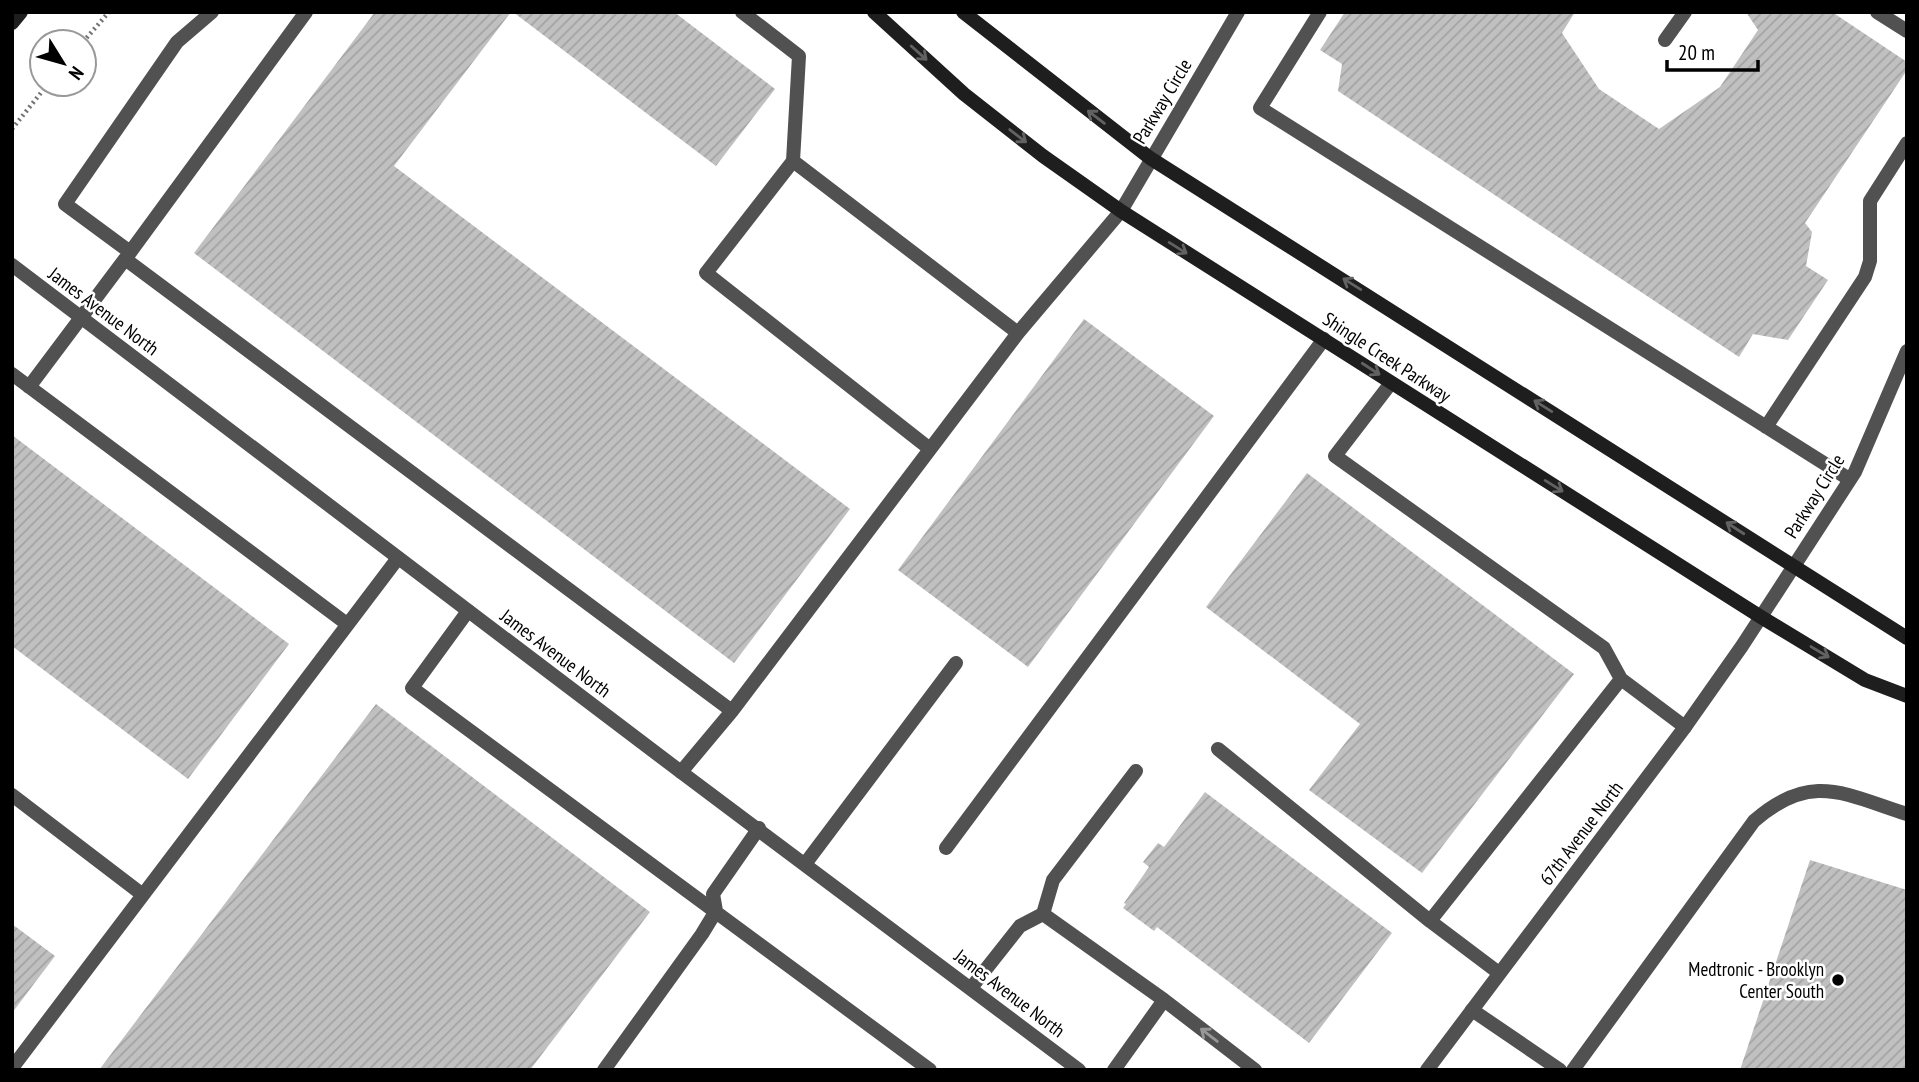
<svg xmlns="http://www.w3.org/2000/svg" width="1919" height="1082" font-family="'PT Sans Narrow',sans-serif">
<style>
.building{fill:url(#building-hatch)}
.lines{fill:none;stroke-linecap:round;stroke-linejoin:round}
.path{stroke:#737373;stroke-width:4.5;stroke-dasharray:2 3.5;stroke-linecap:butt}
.lane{stroke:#515151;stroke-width:14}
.street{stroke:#515151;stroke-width:14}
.secondary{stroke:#1e1e1e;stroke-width:14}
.oneway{stroke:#626262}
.oneway2{stroke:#979797}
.poi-dot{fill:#000;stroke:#fff;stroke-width:2.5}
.labels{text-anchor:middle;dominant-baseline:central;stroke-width:5;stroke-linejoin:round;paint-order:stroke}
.street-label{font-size:19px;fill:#000;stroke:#fff}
.poi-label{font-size:19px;fill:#000;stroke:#fff;text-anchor:end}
</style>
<defs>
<pattern id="building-hatch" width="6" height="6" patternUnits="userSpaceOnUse" patternTransform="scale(1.75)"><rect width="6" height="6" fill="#c0c0c0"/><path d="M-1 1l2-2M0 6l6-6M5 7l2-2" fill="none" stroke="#a3a3a3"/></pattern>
</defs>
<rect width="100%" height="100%" fill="#fff"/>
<path class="building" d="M375 12H511L394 166 850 509 734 663 194 253Z
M513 12H674L775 89 716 166Z
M1345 12H1575L1562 33 1599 89 1659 129 1720 87 1758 30 1746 12H1832L1907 62V70L1805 223 1812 232 1806 266 1828 280 1788 340 1753 334 1739 357 1338 91 1342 64 1320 50Z
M1084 319 1214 416 1028 667 898 570Z
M12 435 289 644 188 779 12 646Z
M1307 473 1574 674 1422 873 1309 790 1360 724 1206 607Z
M376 704 650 912 530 1070H99Z
M1205 792 1392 933 1309 1043 1157 927 1154 931 1123 908 1126 904 1124 903 1149 867 1143 862 1158 843 1164 847Z
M1810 860 1907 890V1070H1740Z
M12 924 55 956 12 1013Z"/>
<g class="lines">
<path class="path" d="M83 42 109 12
M12 129 48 84"/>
<path class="lane" d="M742 12 799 56 793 161 1018 333 1121 211
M1320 12 1260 108 1849 479
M1877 12 1907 31
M1665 40 1685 12
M793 161 706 273 930 449
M130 252 65 204 177 42 212 12
M126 258 306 12
M12 374 347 624
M1391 383 1335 456 1604 648 1621 679
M29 387 125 259 732 711 681 772
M1766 427 1865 277 1870 261V201L1907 143
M468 611 412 688 930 1070
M732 711 1018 333
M1218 749 1430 921
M12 795 143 895
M946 848 1324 339
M805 864 956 663
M1043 914 1053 880 1136 771
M1499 973 1430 921 1621 679 1685 727
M971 988 1020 926 1043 914 1164 1000 1255 1070
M1472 1010 1560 1070
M12 1068 398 558
M604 1070 702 934 716 911 713 894 759 828
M1114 1070 1164 1000
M1573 1070 1754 821C1811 771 1844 794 1907 814"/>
<path class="street" d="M1121 211 1238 12
M12 265 681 772 1079 1070
M1427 1070 1685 727 1742 646 1855 472 1907 351"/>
<path class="secondary" d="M874 12 964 94 1043 156 1121 211 1761 617 1865 680 1907 696
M963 12 1150 158 1907 638
M12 23 21 12"/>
</g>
<defs><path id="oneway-shaft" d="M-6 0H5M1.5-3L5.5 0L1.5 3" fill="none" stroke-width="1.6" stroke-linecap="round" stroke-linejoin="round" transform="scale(1.75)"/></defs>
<g class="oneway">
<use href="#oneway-shaft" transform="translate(919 53) rotate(42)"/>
<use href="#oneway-shaft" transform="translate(1096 117) rotate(-143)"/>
<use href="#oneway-shaft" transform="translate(1018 136) rotate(38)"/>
<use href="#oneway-shaft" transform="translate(1178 248) rotate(32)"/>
<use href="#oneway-shaft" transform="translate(1352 284) rotate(-148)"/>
<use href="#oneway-shaft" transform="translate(1371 369) rotate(33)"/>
<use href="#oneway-shaft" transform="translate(1543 406) rotate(-148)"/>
<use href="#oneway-shaft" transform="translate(1554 486) rotate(32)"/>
<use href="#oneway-shaft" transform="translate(1735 528) rotate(-147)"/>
<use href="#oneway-shaft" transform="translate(1820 652) rotate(31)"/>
</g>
<use class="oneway2" href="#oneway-shaft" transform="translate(1209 1035) rotate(-142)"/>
<circle class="poi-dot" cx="1838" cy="980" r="7"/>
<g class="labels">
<g class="street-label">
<text transform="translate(1162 101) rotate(-59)">Parkway Circle</text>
<text transform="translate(104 311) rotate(37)">James Avenue North</text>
<text transform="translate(1387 357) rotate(33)">Shingle Creek Parkway</text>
<text transform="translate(1814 496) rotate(-58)">Parkway Circle</text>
<text transform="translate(556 653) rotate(37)">James Avenue North</text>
<text transform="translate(1581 833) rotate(-53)">67th Avenue North</text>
<text transform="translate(1010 993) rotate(37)">James Avenue North</text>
</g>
<g class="poi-label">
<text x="1824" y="969">Medtronic - Brooklyn<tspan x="1824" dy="22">Center South</tspan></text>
</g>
</g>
<rect width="1919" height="1082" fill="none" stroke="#000000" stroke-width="28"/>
<g transform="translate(63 63) rotate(127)"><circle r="33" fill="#ffffff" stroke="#999999" stroke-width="2"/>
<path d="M0-5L12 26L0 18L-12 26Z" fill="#000000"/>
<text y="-10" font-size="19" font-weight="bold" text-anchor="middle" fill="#000000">N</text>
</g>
<path d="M1667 60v10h91v-10" fill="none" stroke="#000000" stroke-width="3.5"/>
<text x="1678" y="60" font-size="21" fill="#000000" stroke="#ffffff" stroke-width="5" paint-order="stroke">20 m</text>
</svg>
